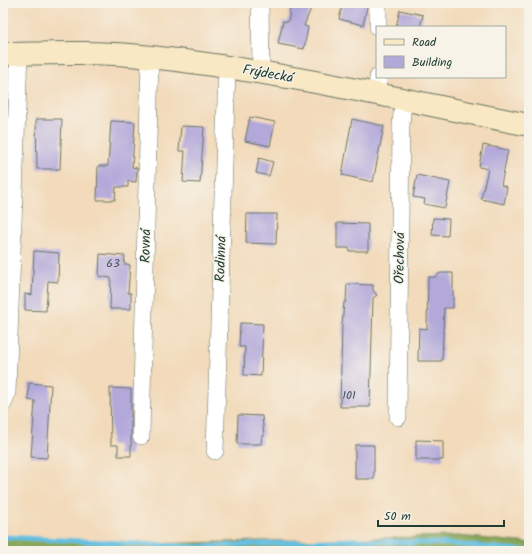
<svg xmlns="http://www.w3.org/2000/svg" width="532" height="554" font-family="Kalam,sans-serif">
<style>
.forest{fill:#89a75a;stroke:#547247}
.lines{fill:none;stroke-linecap:round;stroke-linejoin:round}
.stream{stroke:#64bfe2;stroke-width:5}
.building{fill:#b2a8da}
.street-casing{stroke:#697463;stroke-width:18}
.secondary-casing{stroke:#697463;stroke-width:24}
.street{stroke:#fff;stroke-width:17}
.secondary{stroke:#f8e8c3;stroke-width:22}
.labels{text-anchor:middle;dominant-baseline:central;stroke-width:3;stroke-linejoin:round;paint-order:stroke}
.number-label{font-size:12px;fill:#44585e}
.street-label{font-size:14px;fill:#1f3d34;stroke:#f7f3e8}
</style>
<rect width="100%" height="100%" fill="#f7f3e8"/>
<filter id="ink" filterUnits="userSpaceOnUse"><feTurbulence type="fractalNoise" baseFrequency=".025" numOctaves="2"/><feDisplacementMap in="SourceGraphic" scale="8" xChannelSelector="R" yChannelSelector="G"/><feConvolveMatrix kernelMatrix="1 2 1 2 8 2 1 2 1" color-interpolation-filters="sRGB"/></filter>
<filter id="wash" filterUnits="userSpaceOnUse"><feTurbulence type="fractalNoise" baseFrequency=".012" numOctaves="4" result="noise"/><feDisplacementMap in="SourceGraphic" scale="16" xChannelSelector="R" yChannelSelector="G"/><feGaussianBlur stdDeviation="0.9" result="paint"/><feColorMatrix in="noise" values="0 0 0 0 0 0 0 0 0 0 0 0 0 0 0 0 0 1.4 0 .05"/><feComposite in="paint" operator="in"/></filter>
<g filter="url(#wash)">
<rect width="100%" height="100%" fill="#f2daba"/>
<path class="forest" d="M3 536 144 544 459 536 529 543V551H3Z"/>
<g class="lines">
<path class="stream" d="M3 537 195 547 353 540 452 544 529 551"/>
</g>
<g id="blocks">
<path class="building" d="M291 3H313L304 26 308 27 304 49 278 44 283 21 288 22Z
M343 3H368L363 25 339 19Z
M400 10 423 15 420 27H396Z
M250 117 275 122 270 146 245 141Z
M36 119H62L60 169H37Z
M352 119 384 126 373 182 342 175Z
M111 121 135 122 132 167 137 168 136 182 128 181V187H116L115 200H97L98 166H108Z
M181 126 204 127 200 183 183 182 185 151H179Z
M483 145 508 150 501 185 507 187 504 204 481 199 488 169 479 167Z
M259 158 273 162 269 176 256 173Z
M417 175 450 182 445 208 424 204 425 199 413 197Z
M247 214H277L276 244 246 243Z
M433 218 449 219 448 236 432 235Z
M337 223 368 224V251H349V248H337Z
M34 251 59 253 58 282 48 281 46 311 25 310V294L32 295Z
M100 254 125 256 124 264 130 265 128 293H131V309H110L111 278 99 276Z
M440 273H453V308H444L442 361H418L419 328 427 329 428 277H435Z
M347 284 373 285V290L377 295 373 298 370 407H340L342 326 344 302H346Z
M240 323 263 324 261 376 244 375 245 347H239Z
M29 383 51 385 47 458 31 457 35 401 28 400Z
M110 388 131 389V456H118V445H111Z
M238 415 262 416 264 436H262L261 444H237Z
M416 440 443 441V460H416Z
M355 445H374V479H355Z"/>
</g>
</g>
<g filter="url(#ink)">
<use href="#blocks" fill-opacity="0" stroke="#697463" stroke-width="1"/>
<g class="lines">
<g class="street-casing">
<path id="street" d="M260 3 261 73
M378 27V3
M377 94 378 77
M3 404 7 393 19 53
M398 417 401 126 403 100
M141 436 150 57
M215 451 227 67"/>
</g>
<g class="secondary-casing">
<path id="secondary" d="M3 54C52 53 102 51 151 57 278 71 404 100 529 125"/>
</g>
<use href="#street" class="street"/>
<use href="#secondary" class="secondary"/>
</g>
</g>
<g class="labels">
<g class="number-label">
<text x="113" y="263">63</text>
<text x="349" y="395">101</text>
</g>
<g class="street-label">
<text transform="translate(268 74) rotate(10)">Frýdecká</text>
<text transform="translate(146 246) rotate(-89)">Rovná</text>
<text transform="translate(400 258) rotate(-89)">Ořechová</text>
<text transform="translate(221 259) rotate(-88)">Rodinná</text>
</g>
</g>
<rect width="532" height="554" fill="none" stroke="#f7f3e8" stroke-width="16"/>
<rect x="376" y="26" width="130" height="52" fill="#f7f3e8" stroke="#a1aaa0"/>
<rect x="384" y="39" width="20" height="6" fill="#f8e8c3" stroke="#a1aaa0"/>
<text x="412" y="46" font-size="12" fill="#1f3d34">Road</text>
<rect x="384" y="56" width="20" height="12" fill="#b2a8da" stroke="#a1aaa0"/>
<text x="412" y="66" font-size="12" fill="#1f3d34">Building</text>
<path d="M378 520v6h126v-6" fill="none" stroke="#1f3d34" stroke-width="2"/>
<text x="384" y="520" font-size="12" fill="#1f3d34" stroke="#f7f3e8" stroke-width="3" paint-order="stroke">50 m</text>
</svg>
